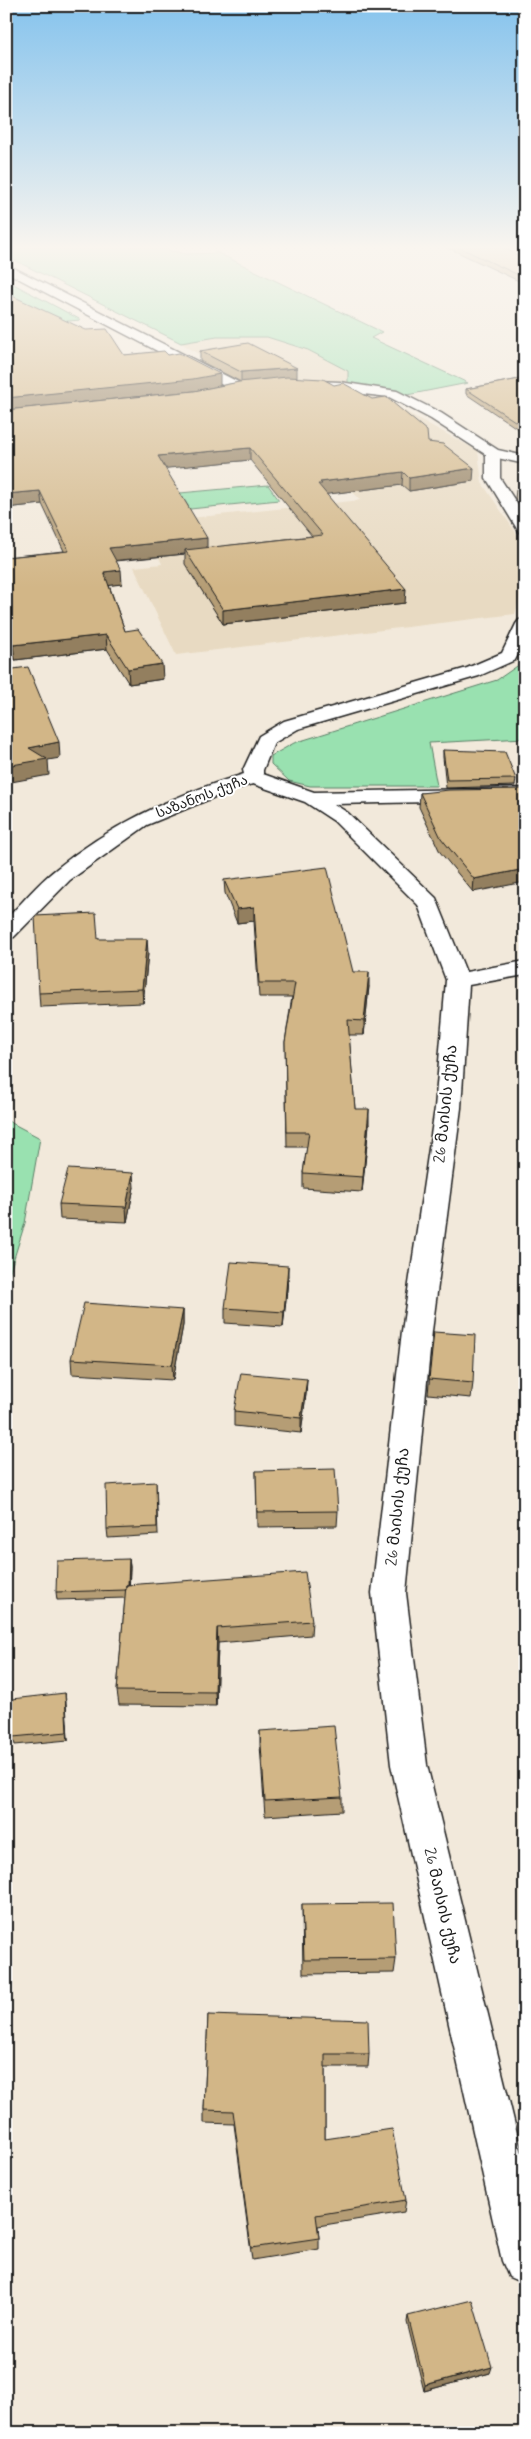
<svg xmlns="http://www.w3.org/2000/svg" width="531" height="2439" font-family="Mynerve,'Noto Sans Georgian',sans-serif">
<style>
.built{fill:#e8dac2}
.green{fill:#99e1b0;stroke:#5a7e66}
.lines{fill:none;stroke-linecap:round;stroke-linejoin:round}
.street-casing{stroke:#1c1c1c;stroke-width:3}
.secondary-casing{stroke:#1c1c1c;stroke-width:3}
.street{fill:#fff;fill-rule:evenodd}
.secondary{fill:#fff;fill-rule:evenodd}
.wall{fill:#b59d74;stroke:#1c1c1c;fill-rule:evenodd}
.shaded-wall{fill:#937f5e;stroke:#1c1c1c}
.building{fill:#d2b687;stroke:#1c1c1c}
.labels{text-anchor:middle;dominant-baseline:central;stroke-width:4;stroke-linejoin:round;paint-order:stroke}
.far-street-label{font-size:14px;fill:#1c1c1c;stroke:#fff}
.street-label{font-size:16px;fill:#1c1c1c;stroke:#fff}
</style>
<rect width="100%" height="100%" fill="#f2e9db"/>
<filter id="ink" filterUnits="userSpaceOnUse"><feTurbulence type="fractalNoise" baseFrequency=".02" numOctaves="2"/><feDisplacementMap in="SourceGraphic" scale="10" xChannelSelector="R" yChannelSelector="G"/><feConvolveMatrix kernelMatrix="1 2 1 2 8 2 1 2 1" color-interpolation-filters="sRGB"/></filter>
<g filter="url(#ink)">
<path class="built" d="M217 337H267L308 350 348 371V383L306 378 240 381 181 343Z
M344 389 388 402 478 451 482 483 525 546V579L515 614 176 655 134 567 162 564 143 523 361 500 297 440Z"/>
<path class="green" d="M6 246H148L186 254 218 253 382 332 371 338 468 383 407 395 348 383V371L308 350 267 337H217L181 343 6 256Z
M6 280 81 320 6 326Z
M268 485 279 500 190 509 180 493Z
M523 662 525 664V738L429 743 437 786H310L289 781 271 764V756L294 743 497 680Z
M6 1120 40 1138 25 1223 6 1284Z"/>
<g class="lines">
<g class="street-casing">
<path id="street" d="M493 449 500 453V478L525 516V534L519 532 486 478V453Z
M525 619V642L515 660 479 676 298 729 274 743 263 770V774L314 792 525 788V800L334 804 348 813 436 898 466 972 525 961V975L469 985 461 1108 432 1331 406 1593 427 1765 525 2166V2284L509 2277 502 2261 391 1765 372 1593 402 1331 435 1108 446 980 418 905 334 821 305 802 253 784 234 789 147 825 70 880 14 937 6 939V919C22 903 37 884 55 870 110 825 176 794 244 774L243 770 259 736 284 721 467 668 502 653 516 624 519 620Z"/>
</g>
<g class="secondary-casing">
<path id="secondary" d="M6 264 244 385 246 388 239 392 234 391 6 272Z
M316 381 340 382 397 391 441 413 498 450 525 456V464L488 456 431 419 389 397 311 388 309 385Z"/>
</g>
<use href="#street" class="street"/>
<use href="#secondary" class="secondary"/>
</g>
<path class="wall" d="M442 246H501L525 260V284L455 251Z
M512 246H525V255Z
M200 351 297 378 428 442 473 481 409 491 402 485 326 494 405 603 223 624 185 564V554L116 561 122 584 109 585 125 631 163 679 129 684 107 649 15 660 6 638V557L64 551 42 504 6 508 124 355H168L220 386 241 382 200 361ZM250 460 312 536 207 548 165 468Z
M525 378V431H521L466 394V389Z
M525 489V512L515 498 516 490Z
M443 750 516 779 515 786 446 788 443 757Z
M523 789 473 892 440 852 419 807 420 793Z
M224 880 353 972 369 986 364 1035H349L355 1109 369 1124 362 1192 303 1188V1173L307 1147H287L285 1042 292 997H259L254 921 237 923 225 893Z
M98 939 148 953 143 1003 40 1007 39 993Z
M134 1187 127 1222 60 1219 59 1204Z
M288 1280 283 1327 225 1323V1308Z
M183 1310V1325L173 1380 72 1374 71 1359Z
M434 1332 473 1383 471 1398 428 1394Z
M307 1379 306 1394 301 1433 234 1426V1411Z
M256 1471 338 1511 337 1526 257 1527Z
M156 1482 158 1535 108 1538 107 1529Z
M129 1559 130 1567 129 1585 312 1621 311 1635 218 1643 216 1706 119 1705 117 1691 125 1598 57 1600 56 1592Z
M65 1693 68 1740 15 1745 13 1737Z
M260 1731 342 1797V1811L265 1816 260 1745Z
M302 1904 396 1959 394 1973 303 1974Z
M208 2015 369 2054 368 2067H325V2139L406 2200 404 2212 318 2226 319 2238V2249L252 2260 234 2124 204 2123V2110Z
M408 2316 490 2373 424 2391 407 2322Z"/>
<path class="shaded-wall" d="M297 368V378L241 382V372Z
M220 374V386L194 391 6 410V398Z
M521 425H525V431H521Z
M250 448V460L159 469 158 456Z
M474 468 473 481 409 491V478Z
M403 472 402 485 321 495 318 484 320 482Z
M40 491 42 504 6 508V494Z
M207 538V551L185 550V554L110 561 109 548Z
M121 570 122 584 105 586 104 572Z
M406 589 405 603 223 624V610Z
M106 635 107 649 15 660 13 645Z
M162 664 163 679 129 684 128 669Z
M59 742 60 758 48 760 49 775 6 783V766L29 748Z
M525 869V882L473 892 474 879Z
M254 907V921L237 923V909Z
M147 939 148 953 143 1003 142 989Z
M369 972V986L364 1035V1021Z
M369 1109V1124L362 1192 363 1177Z
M133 1173 134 1187 127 1222 126 1207Z
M288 1266V1280L283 1327 284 1312Z
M183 1310V1325L173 1380 172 1365Z
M307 1379 306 1394 301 1433V1418Z
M129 1559 130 1567 129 1598 128 1590Z
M217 1628 218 1643 216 1706 215 1692Z
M65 1693 66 1702 68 1740 67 1732Z
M492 2367 490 2373 424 2391 425 2385Z"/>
<path class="building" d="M456 246H501L525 260V278Z
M6 293 86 330 107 329 124 355 164 351 168 355 179 353 220 374 193 379 6 398Z
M248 343 297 368 241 372 200 351Z
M287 377 323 379 334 385 343 383 372 399 386 397 427 431 428 442 443 444 474 468 409 478 403 472 320 482 322 484H318L406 589 223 610 185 550 323 535 250 448 158 456 207 538 109 548 121 570 104 572 125 631 138 629 162 664 128 669 106 635 13 645 6 628V557L69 551 40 491 6 494V410L194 391 239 382Z
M525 378V425H521L466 389Z
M525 489V503L516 490Z
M28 667 59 742 29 748 47 759 6 766V670Z
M443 750 505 752 516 779 447 780Z
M523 789 525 794V869L474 879 441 838 420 793 449 790Z
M327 867 353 972H369L364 1021 348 1020 355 1109H369L363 1177 303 1173 309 1132H287L285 1042 295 983H259L254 907 237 909 224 880Z
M96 913 98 939H147L142 989 39 993 35 916Z
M68 1169 133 1173 126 1207 59 1204Z
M231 1262 288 1266 284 1312 225 1308Z
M84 1303 183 1310 172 1365 71 1359Z
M434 1332 475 1335 473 1383 429 1379Z
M241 1373 307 1379 301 1418 234 1411Z
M335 1469 338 1511 257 1512 256 1471Z
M156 1482 157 1527 107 1529 106 1485Z
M129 1559 128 1585H126V1590L56 1592 57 1561Z
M305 1572 312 1621 217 1628 215 1692 117 1691 126 1585Z
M65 1693 67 1732 13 1737 12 1699Z
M334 1726 342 1797 265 1801 260 1731Z
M393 1903 396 1959 304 1960 302 1904Z
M208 2015 368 2020 369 2054H325V2139L392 2129 406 2200 316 2215 319 2238 251 2248 233 2111 204 2110Z
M472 2300 492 2367 425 2385 408 2316Z"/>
</g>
<linearGradient id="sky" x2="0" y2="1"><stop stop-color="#85c3ed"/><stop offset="0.42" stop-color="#f9f5ef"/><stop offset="1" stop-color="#f9f5ef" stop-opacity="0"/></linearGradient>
<rect width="531" height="588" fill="url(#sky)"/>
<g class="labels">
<g class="far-street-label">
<text transform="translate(202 797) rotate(-21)">საზანოს ქუჩა</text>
</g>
<g class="street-label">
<text transform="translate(446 1104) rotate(-84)">26 მაისის ქუჩა</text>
<text transform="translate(398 1507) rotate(-84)">26 მაისის ქუჩა</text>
<text transform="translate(442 1906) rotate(77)">26 მაისის ქუჩა</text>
</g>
</g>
<rect width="531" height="2439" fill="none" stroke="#fff" stroke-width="25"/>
<rect x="12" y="12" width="506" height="2414" fill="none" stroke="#1c1c1c" stroke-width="2" filter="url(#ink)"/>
</svg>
